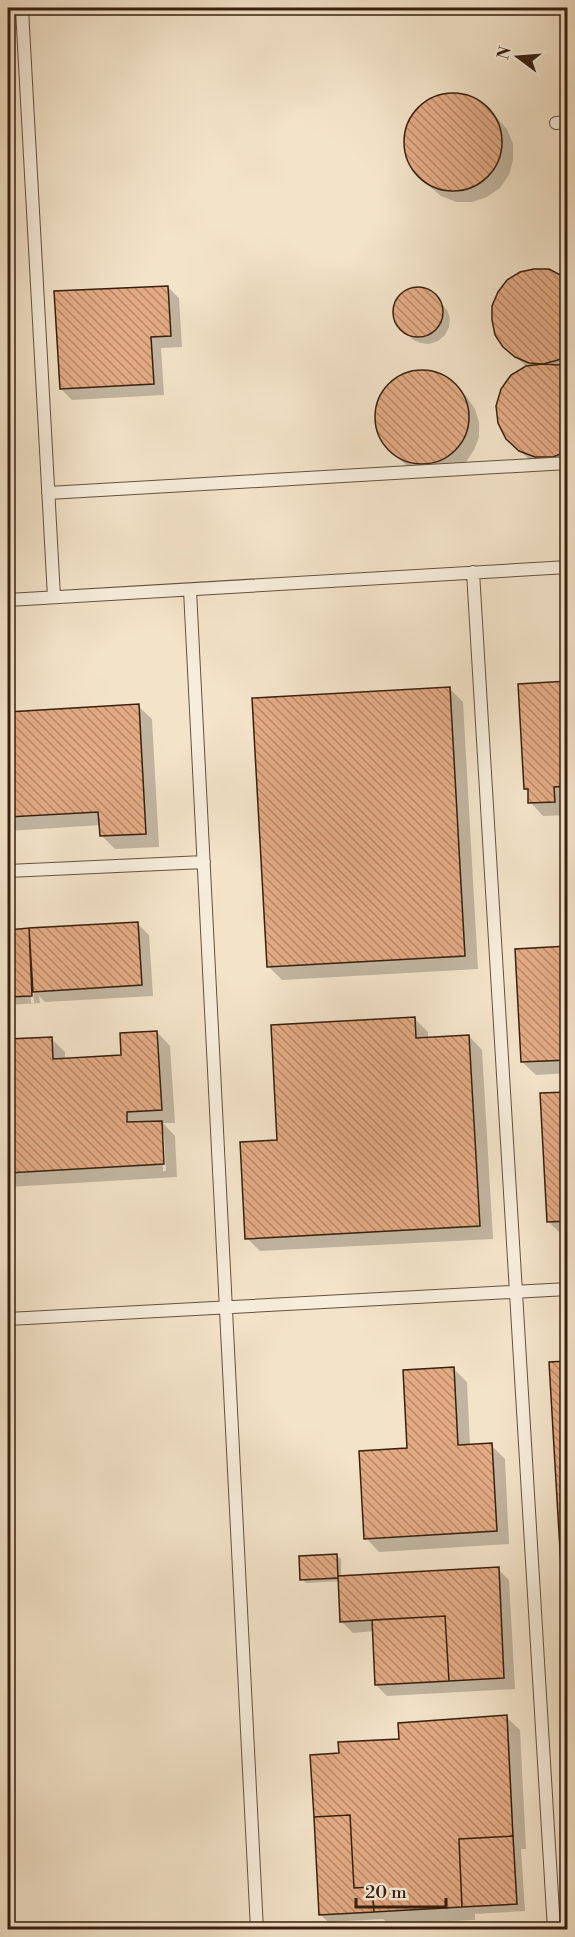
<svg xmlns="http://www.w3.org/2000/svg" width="575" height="1937" font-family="'Libre Bodoni',serif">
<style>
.shadow{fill:#0003;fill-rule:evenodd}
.building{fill:url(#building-back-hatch);stroke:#37200e;stroke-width:1.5}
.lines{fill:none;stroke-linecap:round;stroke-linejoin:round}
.service-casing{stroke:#66513d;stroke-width:14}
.path{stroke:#37200e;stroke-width:4;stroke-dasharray:4.5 3;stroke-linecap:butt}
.service{stroke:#f7eddc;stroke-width:12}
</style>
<defs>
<pattern id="building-back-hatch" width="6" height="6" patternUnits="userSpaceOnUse" patternTransform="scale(1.5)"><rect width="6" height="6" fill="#e3aa84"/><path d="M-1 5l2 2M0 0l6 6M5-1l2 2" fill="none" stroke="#b98a6a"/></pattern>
</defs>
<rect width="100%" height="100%" fill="#f3e3c9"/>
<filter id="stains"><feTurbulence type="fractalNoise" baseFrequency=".00333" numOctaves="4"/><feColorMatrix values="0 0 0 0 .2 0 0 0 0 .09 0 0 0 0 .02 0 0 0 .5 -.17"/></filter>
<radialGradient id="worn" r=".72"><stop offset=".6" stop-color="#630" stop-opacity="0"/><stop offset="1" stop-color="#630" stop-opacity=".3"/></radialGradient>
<path class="shadow" d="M456 94 471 97 485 105 507 129 513 144V160L509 175 500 188 487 197 472 202H456L441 196 429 186 417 174 409 160 405 145 407 129 414 114 425 103 440 96Z
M568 281V466L532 462 519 450 527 367 504 346Z
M168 287 179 298 182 347 161 348 164 395 72 400 61 389Z
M415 289 425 290 433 294 447 310 450 318 449 327 445 335 438 341 429 344 420 343 412 339 398 324 395 315V306L400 298 407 292Z
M415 371H429L443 376 467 397 475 409 479 422V437L474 450 466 462 454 470H412L388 449 380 437 376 424V409L381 396 389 384 401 376Z
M568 682V815L543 816 530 802 529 793 525 788Z
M450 689 463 702 478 969 282 980 268 966Z
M138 706 152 719 159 847 115 849 101 835V825L8 831V713Z
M138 924 149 935 153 996 45 1002 39 996 40 1003 8 1005V931ZM28 936H31L34 1003H31Z
M568 948V1073L536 1075 522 1062Z
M414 1018 428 1032V1038L469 1036 482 1050 493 1239 260 1251 247 1238 278 1141Z
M157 1032 170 1046 175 1123H163L175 1136 177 1177 8 1187V1041L51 1038 65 1052V1060L123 1056ZM161 1134H164L166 1171H163Z
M568 1093V1235H562L549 1222Z
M454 1369 467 1382 470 1446 491 1445 505 1459 509 1544 379 1552 366 1538 409 1450Z
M337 1556 341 1559V1578L498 1569 509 1580 515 1689 387 1696 376 1685 374 1631 353 1633 342 1622 340 1581 306 1583 302 1579Z
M506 1717 520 1730 526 1849H521L525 1911 475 1914V1920L389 1924 383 1919 328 1922 320 1914 340 1755Z"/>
<path class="building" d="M404 142a49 49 0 1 1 98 0a49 49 0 1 1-98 0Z
M534 269H549L568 279V353L558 360 543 364 529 363 515 357 503 347 495 335 492 320V306L498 292 507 280 520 272Z
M168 286 171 336 151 337 154 384 60 389 54 291Z
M393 312a25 25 0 1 1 50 0a25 25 0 1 1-50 0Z
M543 364 560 365 568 370V451L553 457H535L519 451 506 439 498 423 496 406 501 389 511 375 526 366Z
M375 417a47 47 0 1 1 94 0a47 47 0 1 1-94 0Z
M568 681V786L554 787 555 802 528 803V789H524L518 684Z
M450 687 465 956 267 967 252 698Z
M139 704 146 834 100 836 98 812 8 817V712Z
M138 922 142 985 33 992 29 928Z
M29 928 32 996 8 997V930Z
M568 946V1060L521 1062 515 949Z
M415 1017 416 1038 469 1035 480 1226 245 1239 240 1142 277 1140 271 1025Z
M157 1031 162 1110 127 1112V1122L162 1121 164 1164 8 1173V1039L52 1037 53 1059 121 1055 120 1033Z
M568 1092V1221L547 1222 540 1093Z
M568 1361V1567H561L549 1362Z
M454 1367 458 1445 492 1443 497 1531 364 1539 359 1451 407 1448 403 1370Z
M337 1554 338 1578 300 1580 299 1556Z
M499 1567 504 1678 449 1681 445 1616 340 1622 338 1576Z
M445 1616 449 1681 375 1685 372 1620Z
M507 1715 513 1836 459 1839 462 1907 374 1912 372 1887 354 1888 350 1815 314 1817 310 1755 339 1753 338 1742 399 1739 398 1723Z
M350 1815 354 1888 372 1887 374 1912 319 1915 314 1817Z
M513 1836 517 1904 462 1907 459 1839Z"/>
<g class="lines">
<g class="service-casing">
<path id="service" d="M8 10 22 9 54 597
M556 123 568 122
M48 493 568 463
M473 572 554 1930
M190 590 257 1930
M8 600 568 567
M8 871 204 862
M8 1319 568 1289"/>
</g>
<path class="path" d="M56 8V9"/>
<use href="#service" class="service"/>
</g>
<rect width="575" height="1937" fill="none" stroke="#f3e3c9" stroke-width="30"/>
<rect x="9" y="9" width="557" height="1919" fill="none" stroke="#37200e" stroke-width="3"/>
<rect x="15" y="15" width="545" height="1907" fill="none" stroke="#37200e" stroke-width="1.5"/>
<g transform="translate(518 57) rotate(286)" stroke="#f7eddc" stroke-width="4.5" paint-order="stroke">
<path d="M0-4.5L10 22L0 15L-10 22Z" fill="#37200e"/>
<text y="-9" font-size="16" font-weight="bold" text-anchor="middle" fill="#37200e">N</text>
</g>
<path d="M356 1898v9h90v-9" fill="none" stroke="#37200e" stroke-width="3"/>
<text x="365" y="1898" font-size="18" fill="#37200e" stroke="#f7eddc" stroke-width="4.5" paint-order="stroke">20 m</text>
<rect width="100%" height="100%" filter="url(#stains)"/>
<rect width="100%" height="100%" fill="url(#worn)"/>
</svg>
